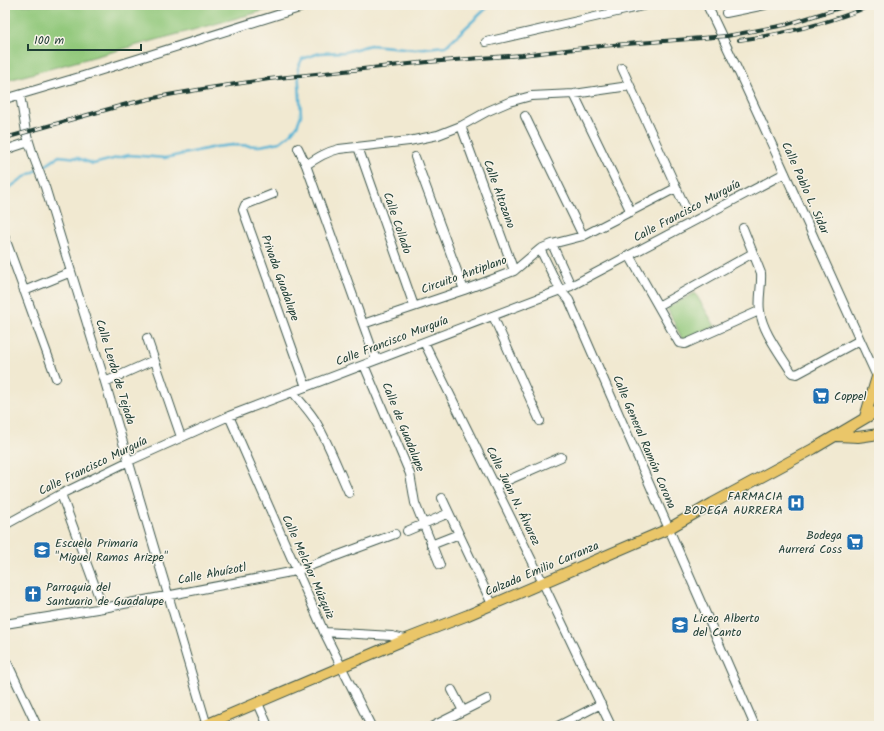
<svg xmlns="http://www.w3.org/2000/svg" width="884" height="731" font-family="Kalam,sans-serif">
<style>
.green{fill:#91c87a;stroke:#588257}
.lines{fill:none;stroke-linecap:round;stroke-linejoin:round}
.stream{stroke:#56b3d4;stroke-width:2.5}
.minor-casing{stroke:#3e574c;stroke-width:10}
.major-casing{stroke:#3e574c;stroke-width:12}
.minor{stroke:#fff;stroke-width:8}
.major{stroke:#eac669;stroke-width:10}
.rail-casing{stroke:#1f3d34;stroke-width:4}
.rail{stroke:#f7f3e8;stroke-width:2.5;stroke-dasharray:8;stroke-linecap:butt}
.labels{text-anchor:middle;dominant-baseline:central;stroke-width:3;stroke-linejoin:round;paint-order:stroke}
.street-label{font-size:12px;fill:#1f3d34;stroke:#f7f3e8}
.poi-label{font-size:12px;fill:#1f3d34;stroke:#f7f3e8;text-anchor:start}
</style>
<rect width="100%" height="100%" fill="#f7f3e8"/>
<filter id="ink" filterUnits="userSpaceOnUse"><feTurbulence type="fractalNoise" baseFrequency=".025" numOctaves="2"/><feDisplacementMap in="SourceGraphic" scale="8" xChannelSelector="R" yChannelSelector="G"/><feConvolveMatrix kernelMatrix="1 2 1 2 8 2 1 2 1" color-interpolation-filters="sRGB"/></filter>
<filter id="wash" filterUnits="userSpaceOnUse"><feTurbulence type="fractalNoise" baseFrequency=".012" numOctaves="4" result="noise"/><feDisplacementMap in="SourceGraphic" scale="16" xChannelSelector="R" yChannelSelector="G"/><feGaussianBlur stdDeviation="0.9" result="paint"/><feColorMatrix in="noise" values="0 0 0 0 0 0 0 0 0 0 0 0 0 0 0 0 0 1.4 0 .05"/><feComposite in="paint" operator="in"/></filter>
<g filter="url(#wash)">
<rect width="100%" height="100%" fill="#f1e9d1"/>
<path class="green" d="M5 5H285L5 81Z
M695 293 715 326 684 343 667 308Z"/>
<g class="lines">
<path class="stream" d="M5 191 23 178 48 164 59 156 78 158 93 164 129 155 165 158 215 147 233 145 260 146 280 142 289 135 297 126 301 115 298 68 302 59 320 53 345 52 370 45 415 49 446 46 490 5"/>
</g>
</g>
<g filter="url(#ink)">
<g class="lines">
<g class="minor-casing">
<path id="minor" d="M707 5C767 129 821 256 879 381
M726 13 765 5
M486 42 647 5
M622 68 686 209
M574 94 631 212
M20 95 26 132 34 158 45 187 105 382 207 726
M5 99 83 76 309 5
M525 116 583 236
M461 126 514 271
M358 147 414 306
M298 148 306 165 376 360
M5 150 29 142
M415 157 464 290
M306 165C317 158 326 152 339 149L409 141 438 135 461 126 488 111 509 102 531 96 574 94 629 86
M273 194 245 205 243 210 306 387
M743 228 761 273C762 285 758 299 760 311 762 331 781 355 792 373L797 374 860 340
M5 238 56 378
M552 244 571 286
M540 249 560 290 569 300 755 726
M629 255 679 343 685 344 759 311
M24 291 71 272
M658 306 753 253
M493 316 540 421
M363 324 464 290 514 271 540 249 552 244 583 236 676 188
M147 338 181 437
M424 342 543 583 611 726
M364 365 410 474 415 503 440 565
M105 382 154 360
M293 392C300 402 310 411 316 422 329 444 338 469 349 493
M229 416 324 632 371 726
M495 486 561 457
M61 494 103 608
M442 498 492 604
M5 525 61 494 129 461 229 416 571 286 785 173
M407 531 449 513
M431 545 459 534
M5 624 103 608 296 571 395 534
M324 632 392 636 405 639
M5 658 37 726
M452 690 463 711
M258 703 268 726
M433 726 487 699
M558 726 601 704"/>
</g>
<g class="major-casing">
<path id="major" d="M865 417 877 377
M837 436 858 437 879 434
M203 726 409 638 468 615 668 529 713 503 813 449 879 410"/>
</g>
<use href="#minor" class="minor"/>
<use href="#major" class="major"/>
<g class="rail-casing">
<path id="rail" d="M739 40C785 34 830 23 872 5
M5 138 127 104 168 95 209 88 269 79 428 62 522 55 601 46 727 36 785 25 849 5"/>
</g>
<use href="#rail" class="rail"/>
</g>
</g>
<defs>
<g id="supermarket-square" transform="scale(0.9)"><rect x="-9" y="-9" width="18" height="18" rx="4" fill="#1f6fb2" stroke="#f7f3e8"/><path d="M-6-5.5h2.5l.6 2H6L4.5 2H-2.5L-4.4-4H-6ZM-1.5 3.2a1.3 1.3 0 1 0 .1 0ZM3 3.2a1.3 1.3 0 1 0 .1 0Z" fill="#fff"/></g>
<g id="hospital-square" transform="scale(0.9)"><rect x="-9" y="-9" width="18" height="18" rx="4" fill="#1f6fb2" stroke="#f7f3e8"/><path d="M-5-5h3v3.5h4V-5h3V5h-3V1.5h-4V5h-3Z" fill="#fff"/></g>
<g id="school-square" transform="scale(0.9)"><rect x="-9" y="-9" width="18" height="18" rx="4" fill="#1f6fb2" stroke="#f7f3e8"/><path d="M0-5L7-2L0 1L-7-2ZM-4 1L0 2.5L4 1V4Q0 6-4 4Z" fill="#fff"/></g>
<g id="church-square" transform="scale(0.9)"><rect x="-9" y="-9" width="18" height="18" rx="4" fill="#1f6fb2" stroke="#f7f3e8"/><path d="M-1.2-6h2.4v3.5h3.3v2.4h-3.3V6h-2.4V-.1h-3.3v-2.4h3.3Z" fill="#fff"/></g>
</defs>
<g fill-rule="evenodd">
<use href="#supermarket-square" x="821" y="396"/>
<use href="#hospital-square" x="796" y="503"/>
<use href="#supermarket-square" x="855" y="542"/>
<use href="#school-square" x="42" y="550"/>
<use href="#church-square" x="33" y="594"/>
<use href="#school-square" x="680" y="625"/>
</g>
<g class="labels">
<g class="street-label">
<text transform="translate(805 188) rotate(66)">Calle Pablo L. Sidar</text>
<text transform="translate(499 194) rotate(70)">Calle Altozano</text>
<text transform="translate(687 211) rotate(-28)">Calle Francisco Murguía</text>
<text transform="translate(397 223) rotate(71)">Calle Collado</text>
<text transform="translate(464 275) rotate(-20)">Circuito Antiplano</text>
<text transform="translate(280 278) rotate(70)">Privada Guadalupe</text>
<text transform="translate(392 341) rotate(-21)">Calle Francisco Murguía</text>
<text transform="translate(115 372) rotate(73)">Calle Lerdo de Tejada</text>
<text transform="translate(403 427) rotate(68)">Calle de Guadalupe</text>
<text transform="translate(644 442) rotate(67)">Calle General Ramón Corona</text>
<text transform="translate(93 466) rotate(-26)">Calle Francisco Murguía</text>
<text transform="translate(513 496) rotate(64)">Calle Juan N. Álvarez</text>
<text transform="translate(308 567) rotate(66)">Calle Melchor Múzquiz</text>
<text transform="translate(542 569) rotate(-23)">Calzada Emilio Carranza</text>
<text transform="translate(212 574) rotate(-11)">Calle Ahuízotl</text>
</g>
<g class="poi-label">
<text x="834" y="396">Coppel</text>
<text x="783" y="496" text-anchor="end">FARMACIA<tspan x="783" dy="14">BODEGA AURRERA</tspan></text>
<text x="842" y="535" text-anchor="end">Bodega<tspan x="842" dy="14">Aurrerá Coss</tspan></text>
<text x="55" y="543">Escuela Primaria<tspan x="55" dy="14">"Miguel Ramos Arizpe"</tspan></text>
<text x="46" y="587">Parroquia del<tspan x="46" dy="14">Santuario de Guadalupe</tspan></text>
<text x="693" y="618">Liceo Alberto<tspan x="693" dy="14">del Canto</tspan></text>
</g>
</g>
<rect width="884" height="731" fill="none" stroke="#f7f3e8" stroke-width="20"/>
<path d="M28 44v6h113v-6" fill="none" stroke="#1f3d34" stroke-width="2"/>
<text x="34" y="44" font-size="12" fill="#1f3d34" stroke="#f7f3e8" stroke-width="3" paint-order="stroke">100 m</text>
</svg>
